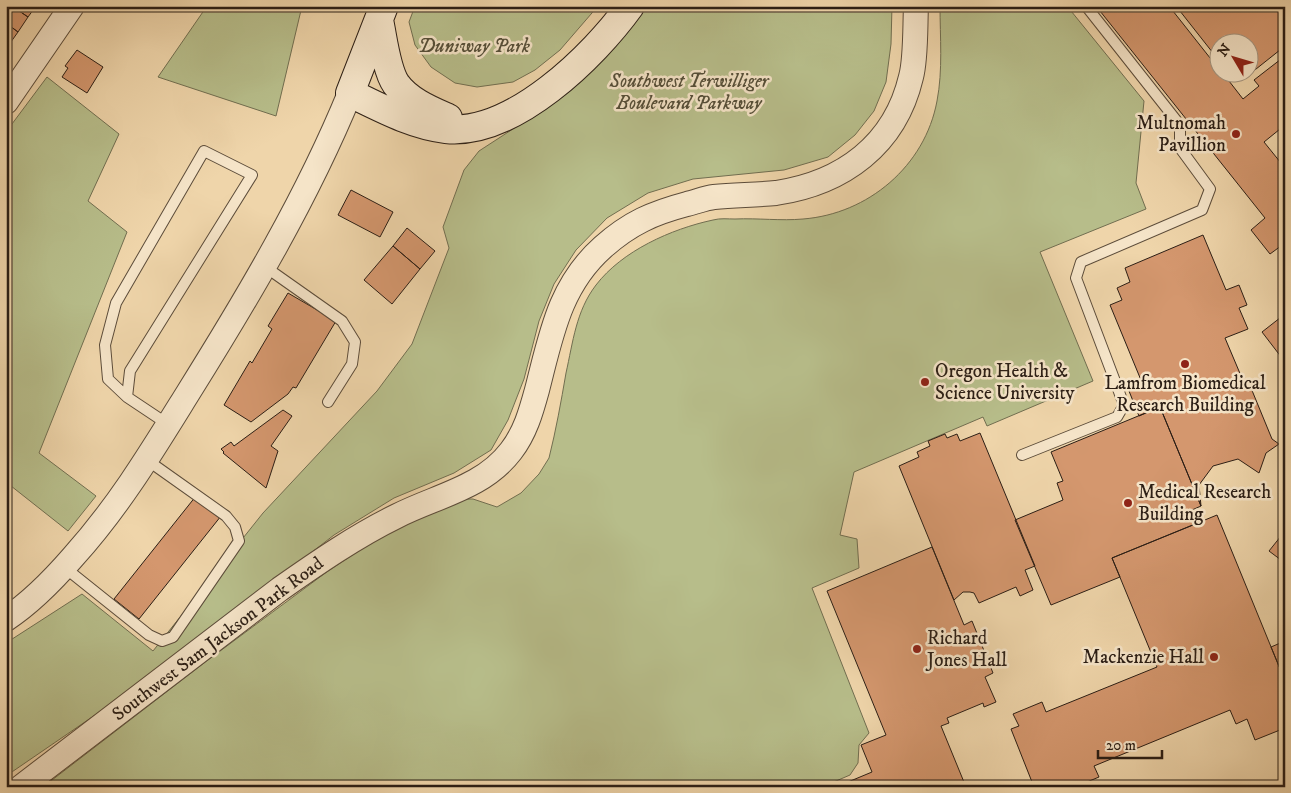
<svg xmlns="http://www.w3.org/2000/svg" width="1291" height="793" font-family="'IM FELL DW Pica',serif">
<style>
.green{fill:#b7bd8a;stroke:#716e50}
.building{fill:#d4976e;stroke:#2b1e15}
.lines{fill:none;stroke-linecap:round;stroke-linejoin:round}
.service-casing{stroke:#5c4c3a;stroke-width:12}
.tertiary-casing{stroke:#5c4c3a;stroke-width:26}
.secondary-casing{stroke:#2b1e15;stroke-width:30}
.service{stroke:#f5e4c8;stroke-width:10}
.tertiary{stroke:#f5e4c8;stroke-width:24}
.secondary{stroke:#f5e4c8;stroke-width:28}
.poi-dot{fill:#8f2418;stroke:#f5e4c8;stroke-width:2}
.labels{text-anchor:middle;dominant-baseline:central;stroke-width:5;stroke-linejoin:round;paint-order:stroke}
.park-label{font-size:19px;font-style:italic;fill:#554e38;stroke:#f5e4c8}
.poi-label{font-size:19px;fill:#2b1e15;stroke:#f5e4c8;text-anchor:start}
.street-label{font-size:19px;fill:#2b1e15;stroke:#f5e4c8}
</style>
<rect width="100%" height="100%" fill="#efd5aa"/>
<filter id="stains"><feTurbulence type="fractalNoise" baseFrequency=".004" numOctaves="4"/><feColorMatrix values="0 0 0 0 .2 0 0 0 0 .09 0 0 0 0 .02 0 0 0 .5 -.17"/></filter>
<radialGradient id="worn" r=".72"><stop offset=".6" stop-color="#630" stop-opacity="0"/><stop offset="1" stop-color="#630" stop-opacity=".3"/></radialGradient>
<path class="green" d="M207 6H302L276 116 158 77Z
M415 6H598L560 50 535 70 513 82 477 87 455 83 431 67 415 45 409 22Z
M643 6H892L891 44 886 82 874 111 855 135 828 157 784 170 693 179 648 193 607 218 576 250 554 284 539 321 524 379 508 420 491 450 454 473 394 498 334 535 158 672 6 776V643L82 594 153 651 263 513 377 391 412 344 449 248 443 227 464 170 479 151 556 101Z
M940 6H1067L1144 101 1136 183 1146 209 1040 252 1093 381 987 426 983 417 854 472 840 535 857 539 859 568 812 588 869 733 859 745 858 763 850 775 822 787H43L208 660 328 571 375 540 415 519 462 499H473L497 507 521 493 539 474 549 458C556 430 561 402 566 373 573 342 576 311 596 285 622 251 671 229 713 220 720 218 728 219 735 219 758 218 781 221 803 219 868 214 925 166 937 101 943 70 940 37 940 6Z
M47 77 119 134 88 201 127 232 39 453 96 496 68 531 6 482V132Z"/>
<path class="building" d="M6 6H12L28 17 18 32 6 23Z
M12 6H36L28 17Z
M1096 6H1169L1218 68V72H1222L1243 99 1259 86 1254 80 1285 56V125L1264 142 1285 168V243L1270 254 1251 230 1265 218Z
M1176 6H1277L1285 16V46L1246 77 1242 72H1248V42H1218V49L1213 53Z
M6 23 18 32 8 46 6 44Z
M77 50 103 67 87 93 62 77 68 68 65 66Z
M351 190 393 212 380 237 338 215Z
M407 228 435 251 420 269 393 246Z
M1203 235 1226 290 1239 285 1247 305 1239 308 1248 329 1225 338 1247 390 1251 388 1272 439 1279 444 1266 453 1259 473 1238 459 1213 466 1199 485 1201 506 1160 407 1139 416 1129 391 1143 385 1110 305 1122 300 1117 288 1130 282 1125 268Z
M393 246 420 269 392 304 364 280Z
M288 293 336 321 296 388 293 387 288 394 251 422 224 405 250 361 252 363 272 329 268 326Z
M1285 314V362L1262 332Z
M1160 407 1201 506 1192 510 1198 523 1112 558 1120 577 1051 605 1015 520 1063 500 1057 483 1063 481 1051 452Z
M283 410 292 416 271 446 278 451 266 488 223 453 224 452 221 449 231 442 234 446Z
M980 433 1035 566 1025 570 1033 590 1020 596 1016 587 979 603 974 593 970 592H963L954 600 899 466 919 457 917 452 930 446 928 441 945 434 947 438 957 434 960 441Z
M196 496 221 516 139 619 114 599Z
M1217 515 1285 681V728L1255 740 1247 719 1236 724 1230 710 1094 766 1099 777 1075 787H1034L1011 729 1019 726 1013 714 1042 702 1046 712 1157 667 1112 558Z
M1285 531V563L1269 551Z
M932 547 964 625 972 621 993 673 985 677 996 702 984 707 983 703 947 718 949 723 941 726 966 787H836L872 772 861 745 886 735 827 591Z
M1285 641V675L1283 676 1271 647Z"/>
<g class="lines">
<g class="service-casing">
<path id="service" d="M264 266 342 321 355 342 352 364 328 402
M127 397 130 371 252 175 204 151 116 303 105 345 108 379 127 397 169 425
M1022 455 1117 417 1124 405 1076 278 1081 262 1202 210 1210 189 1180 148V130L1176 120 1086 6
M64 567 149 635 162 641 173 637 239 541 235 527 226 516 147 460"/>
</g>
<g class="tertiary-casing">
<path id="tertiary" d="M6 102 72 6
M6 619C32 602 53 580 73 557 119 506 152 451 188 393 248 297 307 198 350 93
M21 787 280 589C317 563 356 536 397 516 436 496 483 488 511 451 525 433 531 412 537 390 551 336 559 286 603 247 630 223 653 213 687 204 696 202 705 198 714 197 735 195 756 195 776 193 843 183 895 145 911 77 916 59 915 27 916 6"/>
</g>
<g class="secondary-casing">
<path id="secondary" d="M384 6 350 93C381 108 412 125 446 129 513 136 594 56 630 6
M379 20C383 38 386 69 396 84 408 101 430 110 448 118"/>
</g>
<use href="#service" class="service"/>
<use href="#tertiary" class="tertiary"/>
<use href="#secondary" class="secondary"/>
</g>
<g class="poi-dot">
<circle cx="1236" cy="134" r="5"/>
<circle cx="1185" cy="364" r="5"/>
<circle cx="925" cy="382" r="5"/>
<circle cx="1128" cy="503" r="5"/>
<circle cx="917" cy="649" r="5"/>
<circle cx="1214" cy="657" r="5"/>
</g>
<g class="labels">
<g class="park-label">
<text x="474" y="46">Duniway Park</text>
<text x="689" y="81">Southwest Terwilliger<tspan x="689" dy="22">Boulevard Parkway</tspan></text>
</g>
<g class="poi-label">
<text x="1226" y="123" text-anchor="end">Multnomah<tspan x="1226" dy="22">Pavillion</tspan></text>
<text x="935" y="371">Oregon Health &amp;<tspan x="935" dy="22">Science University</tspan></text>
<text x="1185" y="383" text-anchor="middle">Lamfrom Biomedical<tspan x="1185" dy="22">Research Building</tspan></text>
<text x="1138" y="492">Medical Research<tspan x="1138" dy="22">Building</tspan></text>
<text x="927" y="638">Richard<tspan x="927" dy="22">Jones Hall</tspan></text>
<text x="1204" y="657" text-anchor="end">Mackenzie Hall</text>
</g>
<g class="street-label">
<text transform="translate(218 639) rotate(-37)">Southwest Sam Jackson Park Road</text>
</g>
</g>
<rect width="1291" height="793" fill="none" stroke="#efd5aa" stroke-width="25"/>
<rect x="8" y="8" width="1276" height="778" fill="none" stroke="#2b1e15" stroke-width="2.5"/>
<rect x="12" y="12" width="1266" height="768" fill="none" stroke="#2b1e15"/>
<g transform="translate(1234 58) rotate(308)"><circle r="24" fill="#f5e4c8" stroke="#a49580"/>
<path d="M0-4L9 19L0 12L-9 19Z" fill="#8f2418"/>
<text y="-8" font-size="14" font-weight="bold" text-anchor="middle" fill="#2b1e15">N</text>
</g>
<path d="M1098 750v8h64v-8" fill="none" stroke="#2b1e15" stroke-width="2.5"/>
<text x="1106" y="750" font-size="15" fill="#2b1e15" stroke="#f5e4c8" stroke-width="4" paint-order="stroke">20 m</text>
<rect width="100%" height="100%" filter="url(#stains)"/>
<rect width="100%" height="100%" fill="url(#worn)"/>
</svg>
